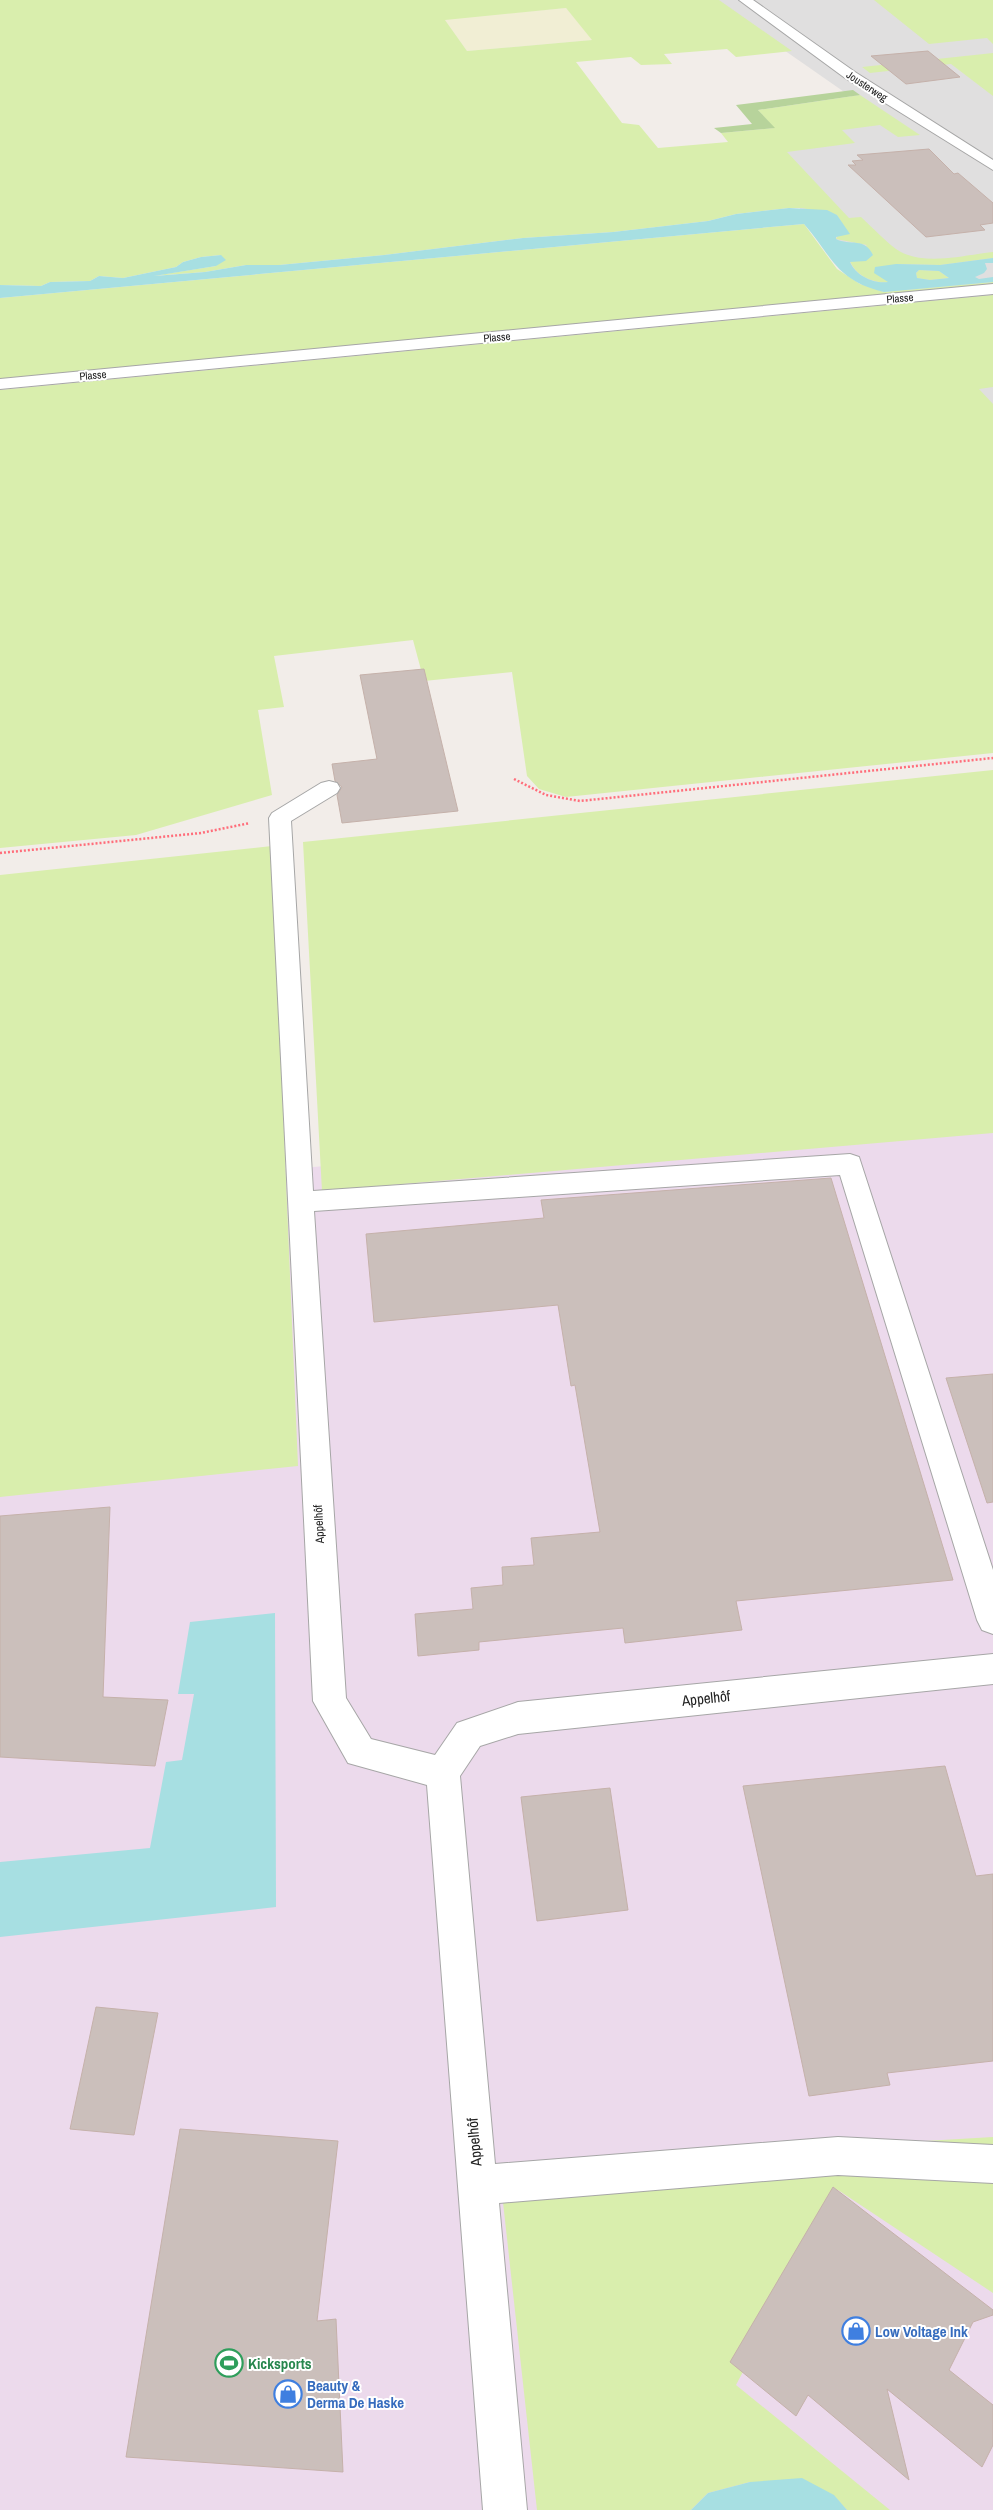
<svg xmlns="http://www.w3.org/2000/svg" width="993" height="2510" font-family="'Archivo Narrow',sans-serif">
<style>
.residential{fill:#e0dfdf}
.industrial{fill:#ecdaec}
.farmland{fill:#f1eed4}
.grass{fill:#d9eead;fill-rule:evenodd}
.forest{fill:#b7d39b}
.water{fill:#a7dfe2;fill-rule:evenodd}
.building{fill:#cbbfbb;stroke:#c5b1aa}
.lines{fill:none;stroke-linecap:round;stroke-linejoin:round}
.minor-casing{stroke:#a6a6a6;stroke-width:2}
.path{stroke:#ff6d7a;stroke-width:2.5;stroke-dasharray:2 2;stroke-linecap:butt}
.minor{fill:#fff;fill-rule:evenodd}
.labels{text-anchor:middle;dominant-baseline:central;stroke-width:4;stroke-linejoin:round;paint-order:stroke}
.far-street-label{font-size:11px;fill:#222;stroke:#fff}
.street-label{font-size:12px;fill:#222;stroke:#fff}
.near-street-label{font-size:15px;fill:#222;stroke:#fff}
.near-shop-label{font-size:15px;font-weight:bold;fill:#366cbe;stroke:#fff;text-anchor:start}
.near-leisure-label{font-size:15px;font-weight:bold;fill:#27864d;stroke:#fff;text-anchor:start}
</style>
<rect width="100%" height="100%" fill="#f2ede9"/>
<path class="residential" d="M712 0H954L993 28V447L746 142 883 119Z"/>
<path class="industrial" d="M993 1104V2510H0V1483L271 1171Z"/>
<path class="farmland" d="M566 8 593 40 467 51 444 19Z"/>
<path class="grass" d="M0 0H719L792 51 736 57 727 49 664 54 672 64 641 65 631 57 576 62 622 123 639 125 658 148 728 142 721 133 774 128 758 110 860 95 920 135 898 137 880 125 842 130 855 143 787 152 849 218 861 217C873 228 884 240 896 249 922 267 964 255 993 252V258L940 265 896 264 884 278 889 282C874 284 856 276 850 261L867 245 836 239 843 225 837 215 802 208H789L736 214 708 221 613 232 523 238 384 255 279 265H246L205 272 152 276 216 266 221 255 201 257 183 262 176 267 123 278 99 276 90 281 50 282 41 286 0 285ZM566 8 592 40 467 51 445 20Z
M874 0H993V44L987 38 929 44Z
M993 53V96L951 64 870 73 862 67Z
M804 224 837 269 860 284 884 292 993 282V286L0 381V298Z
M919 270 939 271 949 278 930 280 917 278 916 273Z
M993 295V387L979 389 993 404V753L566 797 539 789 527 776 512 672 424 681 413 640 274 656 284 707 258 710 272 795 136 835 0 848V390Z
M993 770V1133L322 1191 303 842Z
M272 846 298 1466 0 1497V875Z
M993 2137V2293L838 2190 736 2385 890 2510H847L833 2495 750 2482 708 2493 691 2510H537L499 2166Z"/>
<path class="forest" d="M853 90 860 95 758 110 775 128 721 133 714 128 752 124 736 105Z"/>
<path class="water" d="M789 208 827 210 837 215 850 234 836 237V239C850 246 865 237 873 255L866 261 850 262C856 276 874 284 888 282L874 273 875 267 896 264 940 265 993 258V263H985L987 269 984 273 975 277 979 279 993 277V282L884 292C835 280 833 257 804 224L0 298V285L41 286 50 282 90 281 99 276 123 278 176 267 183 262 201 257 221 255 226 260 216 266 154 276 205 272 246 265H279L384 255 523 238 613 232 708 221 736 214ZM919 270 939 271 949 278 930 280 917 278 916 273Z
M275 1613 276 1907 0 1937V1862L150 1848 166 1762 182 1760 194 1694H178L190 1622Z
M802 2478 834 2495 847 2510H691L708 2493 750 2482Z"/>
<path class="building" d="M928 51 960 77 906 84 871 56Z
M929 149 954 174 958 173 993 203V223L980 225 985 230 926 237 848 165H856L852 161 863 160 857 155Z
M424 669 458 811 342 823 337 795 342 787 335 781 332 764 377 759 360 675Z
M831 1178 953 1580 736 1601 742 1630 625 1643 623 1628 479 1642V1650L418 1656 415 1614 473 1609 471 1588 503 1585 502 1567 534 1565 531 1538 600 1532 575 1385 571 1386 558 1305 374 1322 366 1234 544 1218 541 1200Z
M993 1374V1502L987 1503 946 1378Z
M110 1507 103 1697 168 1700 155 1766 0 1757V1516Z
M945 1766 976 1876 993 1874V2061L887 2073 890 2085 809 2096 743 1786Z
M610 1788 628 1910 537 1921 521 1797Z
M96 2007 158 2013 134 2135 70 2129Z
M180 2129 338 2141 317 2321 336 2319 343 2472 126 2457Z
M833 2187 993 2310V2315L973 2322 949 2370 993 2405V2445L982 2467 887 2389 909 2480 808 2395 796 2416 730 2362Z"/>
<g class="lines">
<g class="minor-casing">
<path id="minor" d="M739 0H753L855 72 993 160V170L845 78Z
M993 284V294L0 389V379Z
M329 781 337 783 340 788 337 793 291 821 313 1191 850 1154 859 1157 993 1570V1634L982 1630 977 1620 840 1175 314 1211 346 1698 371 1739 435 1755 457 1723 518 1702 993 1654V1684L518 1734 480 1746 460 1776 495 2164 838 2137 993 2145V2183L838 2175 499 2203 527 2510H483L427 1785 348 1763 313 1701 269 818 272 813 321 783Z"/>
</g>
<path class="path" d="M514 779 546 795 580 801 993 758
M0 853 201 833 250 823"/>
<use href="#minor" class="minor"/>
</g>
<defs>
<g id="shop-ring" transform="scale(1.4375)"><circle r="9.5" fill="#fff" stroke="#3f7fe0" stroke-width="1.5"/><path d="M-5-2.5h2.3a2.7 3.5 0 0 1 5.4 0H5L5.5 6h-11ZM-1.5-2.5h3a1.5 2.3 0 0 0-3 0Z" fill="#3f7fe0"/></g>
<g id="stadium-ring" transform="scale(1.4375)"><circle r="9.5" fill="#fff" stroke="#2e9e5b" stroke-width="1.5"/><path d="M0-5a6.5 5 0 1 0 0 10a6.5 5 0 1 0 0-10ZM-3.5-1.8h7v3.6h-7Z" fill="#2e9e5b"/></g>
</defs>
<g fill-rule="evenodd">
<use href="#shop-ring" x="856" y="2331"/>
<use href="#stadium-ring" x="229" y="2363"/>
<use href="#shop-ring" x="288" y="2394"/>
</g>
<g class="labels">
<g class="far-street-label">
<text transform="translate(867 86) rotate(33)">Jousterweg</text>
<text transform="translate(900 298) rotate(-5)">Plasse</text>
<text transform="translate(497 337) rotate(-5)">Plasse</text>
<text transform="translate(93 375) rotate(-5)">Plasse</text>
</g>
<g class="street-label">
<text transform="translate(319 1524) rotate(-93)">Appelhôf</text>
</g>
<g class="near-street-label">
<text transform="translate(706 1698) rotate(-6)">Appelhôf</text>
<text transform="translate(474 2142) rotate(-95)">Appelhôf</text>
</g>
<g class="near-shop-label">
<text x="875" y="2331">Low Voltage Ink</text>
<text x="307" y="2385">Beauty &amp;<tspan x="307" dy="17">Derma De Haske</tspan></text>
</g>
<g class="near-leisure-label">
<text x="248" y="2363">Kicksports</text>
</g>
</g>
</svg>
